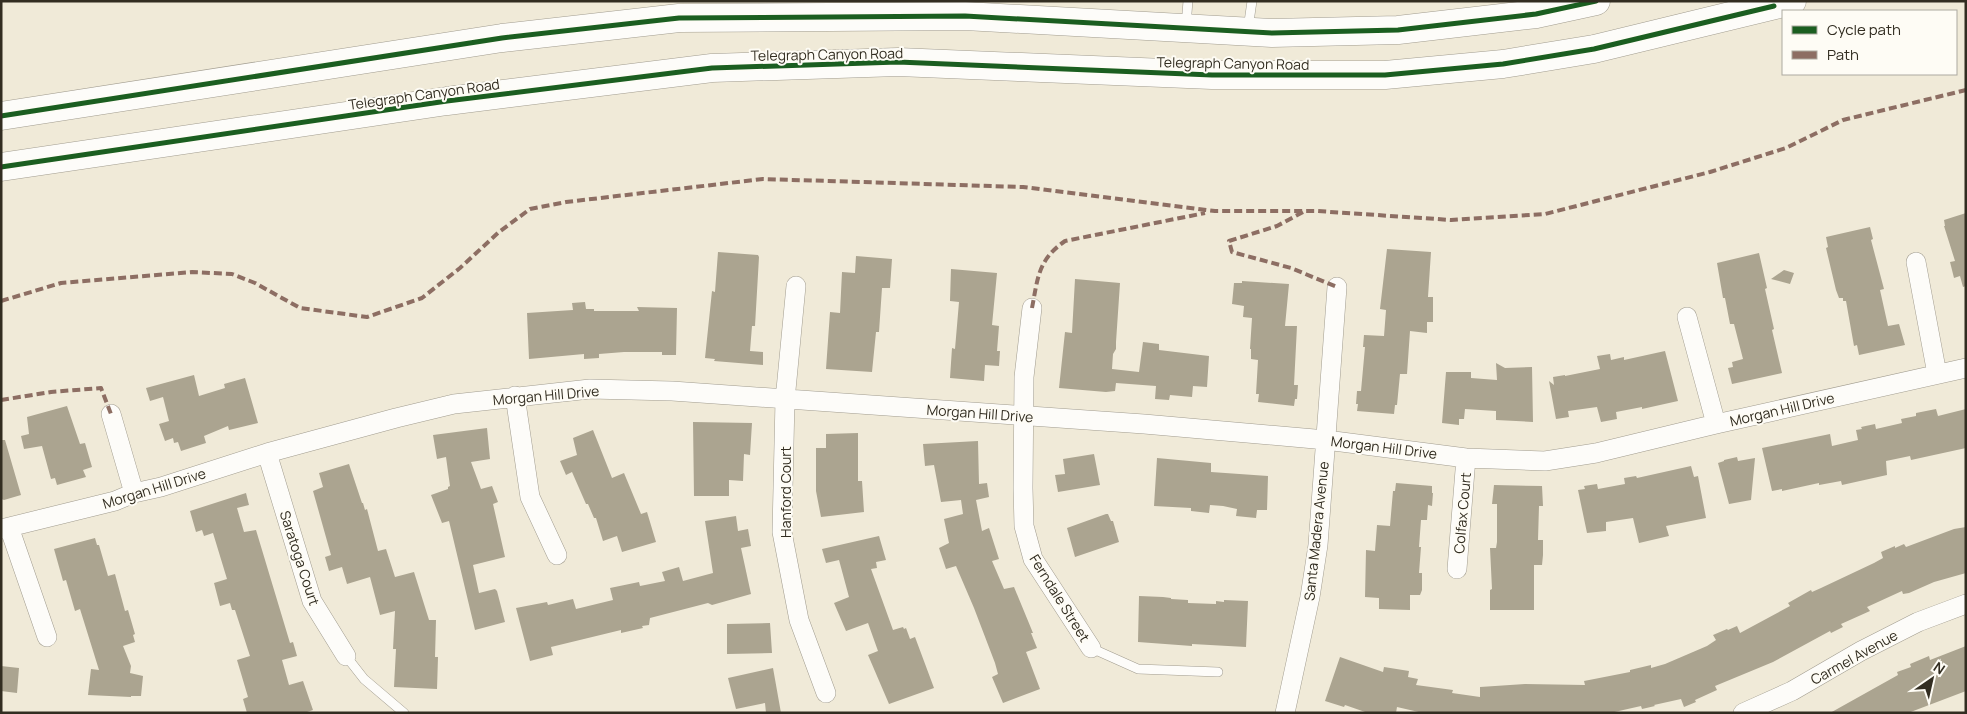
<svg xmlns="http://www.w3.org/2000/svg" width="1967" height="714" font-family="Manrope,sans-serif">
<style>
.building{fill:#aba490}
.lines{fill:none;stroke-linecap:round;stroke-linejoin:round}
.service-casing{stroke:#a19c8f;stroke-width:10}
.minor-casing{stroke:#a19c8f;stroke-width:20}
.primary-casing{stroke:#a19c8f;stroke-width:29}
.service{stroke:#fdfcf9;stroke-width:9}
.minor{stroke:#fdfcf9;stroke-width:19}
.primary{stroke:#fdfcf9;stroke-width:28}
.quiet{stroke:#8d6e63;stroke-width:4;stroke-dasharray:8 4;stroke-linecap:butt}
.cycleway-casing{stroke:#fefcf5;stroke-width:8}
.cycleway{stroke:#1b5e20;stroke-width:5}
.labels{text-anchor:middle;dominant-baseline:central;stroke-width:4;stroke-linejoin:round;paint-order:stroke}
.street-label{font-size:14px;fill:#322d21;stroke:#fefcf5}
</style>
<rect width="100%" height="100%" fill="#f0ead8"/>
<path class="building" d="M1966 213V286L1963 287 1960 276 1954 278 1950 262 1955 261 1944 226H1945L1944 220Z
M1870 227 1873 239 1871 240 1884 289 1880 290 1888 326 1899 324 1905 345 1859 355 1857 345 1854 346 1846 301H1843V298H1839L1836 290 1826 248 1828 247 1826 237Z
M1387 249 1431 252 1428 297H1433V322H1427V333L1410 331 1407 374H1400L1397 405H1395L1394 414 1357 411 1358 404H1356L1357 391H1361L1365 347H1363L1364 335 1384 336 1386 310 1380 309Z
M718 252 758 255 759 257 755 326H752L750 351 763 352V365L714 361 715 359 705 358 712 291 715 292Z
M1759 253 1767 288 1765 289 1774 329 1772 330 1782 373 1732 384 1728 368 1733 367 1732 362 1743 359 1734 324H1730L1725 298H1723L1717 263Z
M856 256 892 259 890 288H882L879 332H876L872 372 826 369 830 312 840 313 842 272 855 273Z
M951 269 997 273 992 325 999 326 997 351H1000L999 366 985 365 984 381 950 378 952 348 955 349 959 302 950 301Z
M1784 270 1794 273 1790 284 1771 279Z
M1075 279 1120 283 1116 342V349L1113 354 1112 369 1139 372 1143 342 1159 344V350L1209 356 1207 387 1193 386 1192 397 1170 395 1169 400 1155 399 1156 386 1116 383 1115 391 1106 392 1059 388 1065 332 1072 333Z
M1242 281 1289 284 1285 326H1297L1294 385H1298L1297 399H1295L1294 406 1258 402 1259 394H1256L1258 360 1251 359V349H1250L1252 318 1243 317 1244 306 1232 304 1234 283H1242Z
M585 302 586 309H594V311H639L637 307 677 308 676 355H662V352H624L599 354V358L584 359V354L529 359 527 313 573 310 572 303Z
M1665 351 1678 401 1642 409V407L1616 412 1617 419 1601 422 1597 407 1568 411 1569 417 1556 419 1549 381 1554 385 1553 377 1565 375V376L1600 369 1597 356 1610 354 1611 360 1624 357V360Z
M1496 363 1505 368 1532 367 1533 422 1496 420V411L1465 409 1464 419H1459V425L1442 423 1446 372H1471V378L1497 380Z
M194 375 199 396 225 388 224 384 245 378 258 423 229 430 228 426 204 436 206 443 181 451 178 442 174 443 173 438 165 441 159 424 169 421 163 397 150 401 146 388Z
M67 406 80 444 85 443 92 467 83 470 86 477 57 485 55 478 51 479 42 446 24 449 21 436 29 434 27 417Z
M1936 409 1938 416 1966 409V448L1911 460 1910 456 1886 461 1887 475 1842 485 1841 481 1819 485V483L1782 491V489L1772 491 1762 448 1830 434 1832 446 1858 440 1856 430 1862 429 1861 427 1875 424 1876 429 1902 423 1901 419 1916 416V413Z
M693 422 752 423 750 455 744 454 743 481 729 480V496H694Z
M487 428 490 459 471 462 481 489 492 486 498 502 493 504 505 557 473 565 479 593 495 589 497 591 505 622 475 630 449 521 442 523 431 495 448 489V487L450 486 446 457 437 459 433 435Z
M593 430 612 478 624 473 641 514 647 512 656 542 622 552 617 536 603 541 596 518H594L588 504H586L572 472 566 475 560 461 577 455 573 438Z
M858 433V481H862L864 512 821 517 816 491V448H826V434Z
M1 440H5L21 495 4 500 1 499Z
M978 441 979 484 987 483 989 497 976 500 982 531 989 528 999 559 992 561 1004 589 1014 587 1033 633H1031L1037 648 1026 652 1040 689 1003 703 992 677 998 674 995 663 974 608 956 566 946 569 939 548 949 543 944 519 963 514 961 500 941 502 934 465 925 466 923 444Z
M1094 454 1100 485 1058 492 1055 475 1065 474 1063 459Z
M1737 457 1738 461 1755 458 1751 500 1729 504 1718 463 1724 461V460Z
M1157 458 1211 463V472L1268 476 1267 510H1257L1256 518 1236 516 1237 509 1223 506 1210 505 1209 513 1191 511V508L1154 506Z
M349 464 362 503H363L365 510 367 509 378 551 386 549 395 577 414 572 429 620H436L435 657H438L437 689 394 687 396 649H393L395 611 380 615 370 577 347 584 342 567 329 571 325 557 331 555 313 491 323 487 319 473Z
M1691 466 1694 477 1698 476 1706 518 1666 526 1669 536 1639 543 1633 518 1606 522V531L1587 533 1578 490 1585 489 1584 486 1597 484 1598 489 1625 484 1624 478 1636 476 1637 478Z
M1396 483 1432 486V493H1433L1432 506 1428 505 1427 520H1421L1419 547H1421L1419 573H1422V590L1420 595H1410V610L1379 609V598L1365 597 1366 550 1375 551 1377 525 1390 526 1393 491H1395Z
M1494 485 1542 486 1543 506H1539L1538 540H1543V555L1542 565H1534V610H1490V590L1492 589 1490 548H1496L1497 542V504H1492Z
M246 493 249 505 237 508 244 532 256 530 290 643 293 642 297 656 282 660 289 685 303 681 313 710 304 713H247L243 699 248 697 237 660 250 656 235 610H232L230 603 220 606 214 583 227 579 213 533 204 536 202 530 196 532 190 511Z
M1106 514H1108L1111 521H1113L1119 542 1075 557 1067 528Z
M736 516 738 531 748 529 751 546 741 548 751 594 712 605 708 603 650 618 649 625 642 626 643 628 621 633V630L551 647 553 655 530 661 516 608 547 602 548 605 573 599 576 609 613 600 610 588 639 582 640 586 665 581 662 572 679 567 683 581 713 573 705 521Z
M1966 527V573L1934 582 1909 593 1903 594 1902 591 1867 607 1870 611 1841 624 1843 627 1831 633 1830 631 1773 662 1715 686 1717 690 1695 700 1696 702 1684 707 1681 699 1654 705 1655 706 1642 709 1641 706 1610 713H1423L1397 707 1396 713H1368L1345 705 1344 707 1325 701 1340 657 1383 672 1384 667 1409 671 1408 677 1418 679 1416 685 1453 690 1452 693 1480 697V687L1525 684 1585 685 1584 681 1630 672V670L1651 665V668L1665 664 1707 646 1716 640 1713 635 1727 629 1728 630 1737 626 1740 633 1790 606 1788 603 1811 590 1812 592 1821 588 1874 563 1883 558 1881 552 1895 546V548L1904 544 1906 547 1954 529Z
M879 536 886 560 876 562 877 568 871 569 893 630 903 627 904 629 906 628 910 639 915 637 934 688 889 704 868 655 878 651 868 623 846 631 834 603 849 597 839 560 826 563 822 549Z
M95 538 97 545H99L108 576 115 574 125 611 128 610 135 634 133 635 135 642 123 646 131 666 130 673 143 676 141 696H131V697L88 695 91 669 99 670 80 609 75 611 66 580 63 581 54 549Z
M1139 596 1163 597 1171 598V599L1188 600V603L1216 604V601L1224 602V600L1248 601 1246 647 1192 644V646L1138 642Z
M770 623 772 653 727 654V624Z
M1966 646V691L1908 713H1830L1898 675 1897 672 1911 667 1910 664 1929 656 1930 660Z
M1 666 19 668 17 693 1 691Z
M773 668 781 713H766L765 703 736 709 728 678Z"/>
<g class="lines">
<g class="service-casing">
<path id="service" d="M1186 25 1188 1
M1248 29 1252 1
M1091 648 1138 669 1218 672
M346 656 364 679 404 713"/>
</g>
<g class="minor-casing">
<path id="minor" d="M1916 262 1937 374
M796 286 785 400 782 532 799 620 826 693
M1032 308 1024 377 1023 488 1024 526 1033 559 1091 648
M1687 317 1716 424
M515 396 530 497 557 555
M111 414 134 493
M267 453 312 601 346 656
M9 527 47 637
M1 529 115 501 134 493 161 487 267 453 396 418 454 404 590 389 672 391 1144 424 1326 440 1466 458 1545 461 1596 453 1716 424 1966 368
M1457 569 1466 458
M1285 713 1310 597 1318 545 1337 287
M1743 713 1792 691 1861 651 1918 622 1966 604"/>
</g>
<g class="primary-casing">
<path id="primary" d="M1 116 502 38 679 18 965 16 1272 33 1398 30 1536 14 1596 1
M1 167 447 101 712 68 898 62 1212 75H1385L1503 64 1594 49 1792 1"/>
</g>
<use href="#service" class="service"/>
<use href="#minor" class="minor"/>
<use href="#primary" class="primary"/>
<path class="quiet" d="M1303 212 1277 226 1229 241 1232 252 1291 268 1337 287
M1 301 61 283 192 272 232 274 255 283 300 308 367 317 422 298 460 268 499 232 530 209 566 202 763 179 1023 187 1215 211H1317L1451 220 1545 214 1710 172 1786 148 1843 120 1966 90
M1032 308C1038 277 1038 260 1065 241L1205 213
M1 400 51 392 101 388 111 414"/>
<g class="cycleway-casing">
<path id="cycleway" d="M1 116 502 38 679 18 965 16 1272 33 1398 30 1536 14 1596 1
M1 167 447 101 712 68 898 62 1212 75H1385L1503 64 1594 49 1774 6"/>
</g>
<use href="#cycleway" class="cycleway"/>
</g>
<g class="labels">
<g class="street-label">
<text transform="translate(827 54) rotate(-1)">Telegraph Canyon Road</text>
<text transform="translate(1233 63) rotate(1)">Telegraph Canyon Road</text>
<text transform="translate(424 94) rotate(-8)">Telegraph Canyon Road</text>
<text transform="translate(546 395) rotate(-5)">Morgan Hill Drive</text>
<text transform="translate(1782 409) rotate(-13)">Morgan Hill Drive</text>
<text transform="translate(980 413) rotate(4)">Morgan Hill Drive</text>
<text transform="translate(1384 447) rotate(7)">Morgan Hill Drive</text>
<text transform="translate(154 488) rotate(-17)">Morgan Hill Drive</text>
<text transform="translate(785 492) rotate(-90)">Hanford Court</text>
<text transform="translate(1462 513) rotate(-85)">Colfax Court</text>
<text transform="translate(1316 531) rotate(-84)">Santa Madera Avenue</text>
<text transform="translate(300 558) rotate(72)">Saratoga Court</text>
<text transform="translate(1060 598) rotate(58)">Ferndale Street</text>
<text transform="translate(1854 657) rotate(-29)">Carmel Avenue</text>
</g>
</g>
<rect width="1967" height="714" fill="none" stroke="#322d21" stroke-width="5"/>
<rect x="1782" y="10" width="175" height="65" fill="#fefcf5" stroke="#aca9a0"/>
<rect x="1792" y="26" width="25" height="8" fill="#1b5e20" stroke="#aca9a0"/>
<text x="1827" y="35" font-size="15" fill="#322d21">Cycle path</text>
<rect x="1792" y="51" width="25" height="8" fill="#8d6e63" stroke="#aca9a0"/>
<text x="1827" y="60" font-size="15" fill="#322d21">Path</text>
<g transform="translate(1932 679) rotate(34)" stroke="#fefcf5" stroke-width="4" paint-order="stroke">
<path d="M0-4L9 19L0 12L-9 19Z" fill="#322d21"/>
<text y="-8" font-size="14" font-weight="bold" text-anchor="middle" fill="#322d21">N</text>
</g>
</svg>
